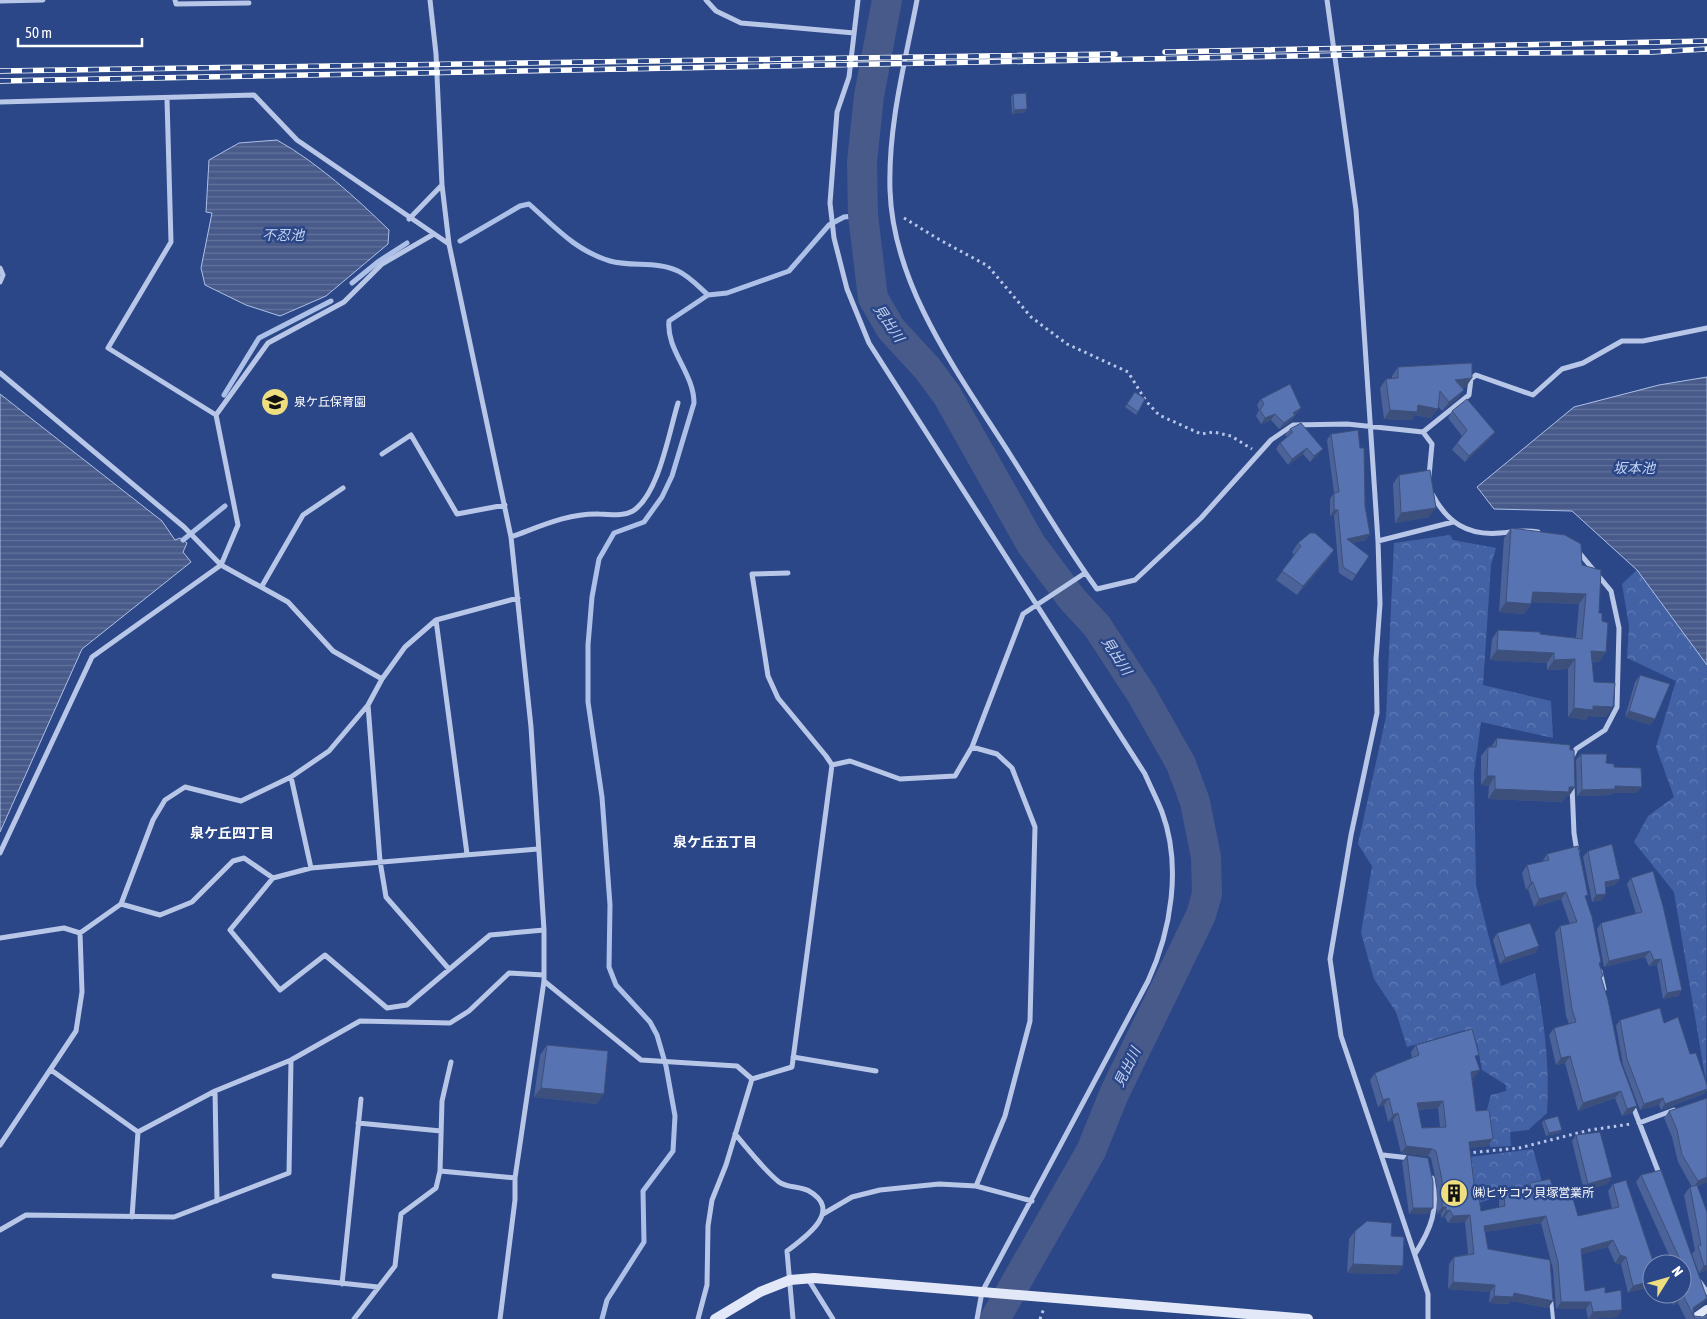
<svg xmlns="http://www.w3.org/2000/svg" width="1707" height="1319" font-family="'Asap Condensed','Noto Sans JP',sans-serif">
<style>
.forest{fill:url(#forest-crowns)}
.water{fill:url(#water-rules);stroke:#adc0e8}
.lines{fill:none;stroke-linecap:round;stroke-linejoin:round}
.stream{stroke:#adc0e8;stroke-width:5}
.river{stroke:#475a8a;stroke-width:30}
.path{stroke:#b8c7e8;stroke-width:3;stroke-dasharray:2.5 4;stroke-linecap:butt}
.lane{stroke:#b8c7e8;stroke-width:4}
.street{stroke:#b8c7e8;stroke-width:5}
.secondary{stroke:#e2e8f8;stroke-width:10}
.rail-casing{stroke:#fff;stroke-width:5.5}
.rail{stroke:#2b4788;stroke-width:4;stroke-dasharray:11;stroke-linecap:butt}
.wall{fill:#4b6398;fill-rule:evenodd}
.shaded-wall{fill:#3d507c}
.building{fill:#5773b1;stroke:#3d507c;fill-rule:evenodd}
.labels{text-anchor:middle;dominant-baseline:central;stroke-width:5;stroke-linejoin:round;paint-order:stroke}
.poi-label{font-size:12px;fill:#fff;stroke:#2b4788;text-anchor:start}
.water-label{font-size:14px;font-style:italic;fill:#c4d2ef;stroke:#2b4788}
.neighbourhood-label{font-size:14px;font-weight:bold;fill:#fff;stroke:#2b4788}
</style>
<defs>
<pattern id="forest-crowns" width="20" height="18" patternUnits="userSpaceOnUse" patternTransform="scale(1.25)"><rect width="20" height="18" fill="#4362a6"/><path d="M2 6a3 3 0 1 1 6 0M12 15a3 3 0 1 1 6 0" fill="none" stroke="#5f7ab3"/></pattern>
<pattern id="water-rules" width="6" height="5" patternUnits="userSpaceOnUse" patternTransform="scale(1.25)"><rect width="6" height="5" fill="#475a8a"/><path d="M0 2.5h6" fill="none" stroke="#63739c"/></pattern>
</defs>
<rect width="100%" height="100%" fill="#2b4788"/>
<path class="forest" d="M1450 535 1453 540 1496 548 1491 565 1483 685 1551 701 1553 738 1481 722 1474 773 1476 885 1501 986 1535 973C1544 1020 1550 1065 1547 1113L1528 1130 1510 1132 1511 1146 1490 1147 1486 1113 1491 1095 1506 1091V1085L1482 1070 1477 1043 1465 1030 1407 1047 1396 1012 1374 979 1361 933 1372 866 1358 844 1386 717 1394 543Z
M1637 570 1707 665 1706 1082 1674 892 1634 842 1648 816 1674 797 1656 747 1676 681 1627 658 1629 626 1622 584Z
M1533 1149 1542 1182 1476 1204 1469 1168 1472 1167 1470 1157Z"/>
<path class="water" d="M277 140C318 163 355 197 389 230L388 244 326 296 280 316 246 305 205 285 201 268 212 213 206 212 209 160 239 143Z
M1707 377V665L1637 570 1572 511 1494 509 1477 487 1574 407 1659 385Z
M0 394 162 521 175 540 180 538 187 543 183 552 191 562 82 649 0 832Z"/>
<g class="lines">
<path class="stream" d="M460 241 520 206 529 204C555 227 576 251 610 261 632 267 658 261 678 271 689 276 699 287 708 295
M352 283 379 261 407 243
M224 395 259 338 331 301
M183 540 225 506
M602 1319 607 1300 644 1242 643 1191 673 1151 675 1116 666 1066 657 1035 650 1022 616 985 609 967 610 905 602 797 588 702V645L592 597 599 559 614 533 644 522 662 497 672 476 694 403C694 373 666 350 669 321L708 295 727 293 789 271 829 225 844 217 863 215"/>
<path class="river" d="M887 0 869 96 862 162 863 215 873 298 891 329 927 368 947 395 1031 544 1072 599 1097 626 1142 695 1181 764 1195 802 1206 857 1207 894 1201 915 1114 1094 1091 1151 995 1319"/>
<path class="path" d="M904 218 940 240 988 266 1031 317 1067 344 1128 372 1146 401 1159 415 1201 434 1214 432 1231 436 1252 449
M1467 1153 1519 1148 1590 1130 1631 1124
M1040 1319 1044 1308"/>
<path class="lane" d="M1551 1299 1553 1319"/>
<path class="street" d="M175 0 176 4 249 3
M430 0 436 54 442 185 449 244 511 537 531 727 544 930V981L515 1178V1200L500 1319
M706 0 716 11 741 23 854 33
M858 0 849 77 837 112 830 203 834 238 847 289 869 343 1145 774C1150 786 1157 799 1162 812 1182 866 1171 931 1148 981L982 1292 977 1319
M917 0C905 63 888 125 890 190 893 288 961 377 1011 456 1039 500 1066 547 1097 589L1135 580 1201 518 1271 440 1293 425 1347 424 1423 432 1469 395 1471 379 1476 375 1533 395 1562 369 1583 363 1622 341H1643L1707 328
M1327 0 1356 210 1378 541 1380 604 1376 659 1377 713 1351 835 1330 959 1341 1036 1428 1294V1319
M0 1 43 0
M167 99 171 242 108 348 216 415
M0 102 254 95 297 140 449 244
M409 219 442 185
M0 268 3 275 0 282
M0 373 184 527 221 565 288 602 333 651 382 679
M1423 432 1432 444 1429 476
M382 454 411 435 457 514 505 505
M1432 494C1447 522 1467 536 1500 533 1514 532 1524 529 1538 532
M511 537C539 527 568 513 599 514 611 514 622 517 633 511 659 494 669 432 678 403
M1378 541 1453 522
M262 586 303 515 343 488
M436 620 467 854
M368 705 380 861 386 897 449 969
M972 747 997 754 1012 768 1035 827 1030 1021 1005 1116 976 1186
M1572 757 1576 749 1605 730 1617 707 1619 628 1611 591 1577 550
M832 765 850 761 900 779 955 776 972 747 1023 614 1085 573
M291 777 311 868
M1572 786 1574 833 1577 852
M538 849 311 868 273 878 230 930 280 990 325 955 387 1008 407 1005 490 935 544 930
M0 853 92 657 221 565 238 525 216 415 268 343 344 302 382 264 434 234
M121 904 160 915 192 902 233 861 244 858 273 878
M0 938 64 928 80 933
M1600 971 1604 989
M544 981 641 1060 737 1066 752 1079 792 1067 832 765 826 756 778 698 768 676 752 574 788 573
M793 1057 876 1071
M51 1070 138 1132 132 1217
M215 1091 217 1201
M1632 1104 1660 1176
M358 1123 441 1131
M1639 1123 1674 1110
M138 1132 215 1091 291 1060 360 1021 450 1023 469 1011 509 973 544 975
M735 1134C749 1150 763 1169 779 1182 787 1188 800 1186 809 1191 844 1211 804 1238 787 1251L793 1319
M0 1145 76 1031 82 992 80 933 121 904 153 820 165 800 185 787 241 801 291 777 329 751 368 705 382 679 405 647 436 620 518 598
M1383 1155 1410 1158
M440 1171 515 1178
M823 1214 852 1197 880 1190 939 1184 976 1186 1032 1201
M0 1230 26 1215 174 1217 289 1173 291 1060
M1415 1254C1431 1229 1439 1209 1432 1178
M274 1276 378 1287
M808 1279 833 1319
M1699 1281 1707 1292
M342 1284 361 1099
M354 1319 395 1266 401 1214 436 1188 440 1171 442 1101 451 1062
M698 1319 707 1285 708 1226 712 1200 726 1165 752 1079"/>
<path class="secondary" d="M715 1319 760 1292 790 1280 814 1278 1308 1319
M1694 1319 1707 1310"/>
<g class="rail-casing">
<path id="rail" d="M1165 52 1707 41
M0 71 1115 54
M0 81 1399 54 1651 52 1707 49"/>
</g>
<use href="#rail" class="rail"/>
</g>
<path class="wall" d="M1013 94 1025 112 1012 114 1011 97Z
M1398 367 1466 387 1462 388 1464 390 1457 399 1442 411 1438 406 1431 418 1415 415 1411 420 1384 419 1380 388 1386 379H1392V376Z
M1135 392 1138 412 1136 415 1125 407Z
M1261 399 1301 408 1290 422 1279 429 1271 420 1261 424 1256 416 1259 410 1257 405Z
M1452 411 1490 438 1465 462 1452 450 1462 436 1448 418Z
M1290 429 1318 455 1310 462 1303 454 1288 465 1276 449 1280 443 1287 437 1285 435Z
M1331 434 1366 540 1352 543 1369 556 1352 581 1339 573 1334 516H1330V499L1334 493 1327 440Z
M1399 475 1429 517 1395 523 1393 484Z
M1511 528 1582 565 1602 621 1606 652 1599 662H1592L1594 682 1606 717 1588 716 1586 720 1568 717V669L1547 670V663L1490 660 1492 639 1498 630 1576 638 1579 604 1531 602V604L1524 614 1499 612 1504 538Z
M1298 543 1328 559 1297 595 1276 580 1294 555 1292 552Z
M1640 675 1655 719 1650 725 1625 717 1635 682Z
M1497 738 1570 750 1575 787 1569 796H1566L1562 802 1488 799 1489 786 1481 785V756L1488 747H1491Z
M1581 754 1614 767 1637 793H1612L1611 795 1577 796 1576 760Z
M1588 851 1615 885 1606 887 1602 900 1592 902 1583 857Z
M1547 854 1586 899 1601 962 1599 964 1601 978 1620 1060 1637 1106 1632 1113 1622 1116 1615 1098 1578 1111 1565 1063 1556 1065 1549 1035 1554 1028 1569 1024 1566 1016 1555 933 1560 926 1570 924 1561 899 1534 907 1528 889 1526 890 1522 873 1527 865 1542 862Z
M1631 878 1682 990 1678 996 1663 999 1657 965 1649 966 1645 957 1604 967 1597 929 1601 923 1636 914 1627 884Z
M1497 933 1539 946 1535 953 1500 964 1493 940Z
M1620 1020 1664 1023 1690 1054 1707 1085V1090L1704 1094 1661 1110 1659 1105 1640 1110 1623 1065 1616 1026Z
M547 1045 597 1104 534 1097 540 1055Z
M1416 1045 1476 1059 1475 1077 1472 1078 1476 1111 1493 1139 1488 1146 1469 1148 1475 1192 1481 1211 1499 1207V1200L1504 1193 1526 1189 1530 1183 1554 1190 1578 1216 1612 1209 1608 1191 1613 1184 1654 1264 1628 1293 1621 1264 1615 1263 1608 1247 1581 1254 1585 1291 1605 1293 1617 1317 1588 1319 1586 1309H1556L1553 1269 1541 1223 1485 1232 1488 1249 1548 1308 1511 1301 1508 1304 1489 1303 1490 1292 1448 1289 1449 1264 1454 1257 1468 1254 1465 1222 1448 1223 1445 1217 1441 1218V1214H1437V1187L1431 1158 1428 1156 1401 1153 1393 1120 1388 1122 1384 1105 1378 1107 1370 1080 1375 1073 1412 1058 1411 1052ZM1438 1108 1440 1127 1422 1128 1418 1110Z
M1707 1098V1182L1697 1186 1707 1212V1270L1699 1273 1692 1254 1695 1250 1684 1195 1690 1187H1692L1678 1162 1672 1137 1664 1118 1669 1111Z
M1544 1120 1560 1133 1546 1136 1542 1123Z
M1576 1135 1612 1177 1607 1184 1584 1191 1572 1141Z
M1407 1155 1433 1208 1428 1214H1409L1402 1162Z
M1641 1175 1707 1298 1702 1305 1694 1311V1316L1707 1319H1686L1678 1303 1673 1305 1669 1294H1682V1264H1673L1636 1182Z
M1355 1231 1391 1236 1403 1266 1397 1274 1347 1273 1349 1239Z"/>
<path class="shaded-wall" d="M1027 109 1025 112 1012 114 1014 110Z
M1472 378 1466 387 1449 389 1455 380Z
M1464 390 1457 399 1442 411 1449 402Z
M1418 405 1438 409 1431 418 1415 415 1411 420 1384 419 1390 410Z
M1301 408 1290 422 1279 429 1284 423 1293 413Z
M1275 414 1271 420 1261 424 1265 418Z
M1495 432 1490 438 1465 462 1469 456Z
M1307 448 1303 454 1288 465 1292 459Z
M1323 449 1318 455 1310 462 1314 456Z
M1436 508 1429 517 1395 523 1401 513Z
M1334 510H1338L1334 516H1330Z
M1370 534 1366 540 1343 545 1347 539Z
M1334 550 1328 559 1297 595 1303 586Z
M1533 592 1586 594 1579 604 1526 602Z
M1506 602 1531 604 1524 614 1499 612Z
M1497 650 1554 653 1547 663 1490 660Z
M1591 651 1606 652 1599 662 1584 661Z
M1575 659 1568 669 1547 670 1554 660Z
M1593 706 1613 707 1606 717 1588 716 1586 720 1568 717 1574 708Z
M1629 711 1655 719 1650 725 1625 717Z
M1487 776H1495L1489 786 1481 785Z
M1615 786 1642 787 1637 793H1612L1611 795 1577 796 1582 790Z
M1575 787 1569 796H1566L1562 802 1488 799 1495 789Z
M1620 879 1615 885 1601 888 1605 882Z
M1531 882H1533L1528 889 1526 890Z
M1566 892 1561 899 1534 907 1539 899Z
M1606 894 1602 900 1592 902 1596 895Z
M1539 946 1535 953 1500 964 1505 958Z
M1650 951 1645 957 1604 967 1609 961Z
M1661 959 1657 965 1649 966 1654 960Z
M1682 990 1678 996 1663 999 1667 993Z
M1570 1056 1565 1063 1556 1065 1561 1058Z
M1480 1070 1475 1077 1466 1079 1471 1072Z
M541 1088 604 1094 597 1104 534 1097Z
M1707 1089 1704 1094 1661 1110 1665 1104Z
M1621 1091 1615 1098 1578 1111 1583 1103Z
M1389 1098 1384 1105 1378 1107 1383 1100Z
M1663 1098 1659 1105 1640 1110 1644 1104Z
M1443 1101 1438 1108 1412 1110 1417 1103Z
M1637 1106 1632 1113 1622 1116 1627 1109Z
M1398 1113 1393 1120 1388 1122 1393 1115Z
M1562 1130 1560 1133 1546 1136 1549 1133Z
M1493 1139 1488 1146 1464 1149 1469 1142Z
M1406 1146 1432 1149 1428 1156 1401 1153Z
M1612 1177 1607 1184 1584 1191 1588 1184Z
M1707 1177V1182L1693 1188 1698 1181Z
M1442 1207H1446L1441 1214H1437Z
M1413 1208H1433L1428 1214H1409Z
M1450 1210 1445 1217 1441 1218 1446 1211Z
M1470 1215 1465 1222 1448 1223 1453 1216Z
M1546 1216 1541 1223 1479 1233 1484 1226Z
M1613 1240 1608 1247 1576 1256 1581 1249Z
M1620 1255 1626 1257 1621 1264 1615 1263Z
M1353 1264 1403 1266 1397 1274 1347 1273Z
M1707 1265V1270L1699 1273 1704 1266Z
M1652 1281V1287L1628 1293 1633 1286Z
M1453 1282 1495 1285 1490 1292 1448 1289Z
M1514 1293 1553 1301 1548 1308 1511 1301 1508 1304 1489 1303 1494 1296Z
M1683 1295 1678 1303 1673 1305 1679 1297Z
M1707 1298 1702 1305 1692 1313 1693 1308Z
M1561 1302H1591L1586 1309H1556Z
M1622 1310 1617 1317 1588 1319 1593 1312Z"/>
<path class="building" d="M1026 93 1027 109 1014 110 1013 94Z
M1472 363V378L1455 380 1464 390 1449 402 1440 391 1438 409 1418 405 1417 412 1390 410 1386 379 1398 378V367Z
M1290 384 1301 408 1293 413 1295 415 1284 423 1275 414 1265 418 1260 410 1264 404 1261 399Z
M1135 392 1145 399 1138 412 1127 404Z
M1467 399 1495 432 1469 456 1457 443 1467 430 1452 411Z
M1301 423 1323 449 1314 456 1307 448 1292 459 1280 443 1293 432 1290 429Z
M1358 430 1360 448H1364L1365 506 1370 534 1347 539 1369 556 1356 575 1343 567 1338 510H1334V493L1339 492 1331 434Z
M1430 470 1436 508 1401 513 1399 475Z
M1511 528 1565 535 1581 544 1582 565 1601 570 1599 613H1602V621L1608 623 1606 652 1591 651 1594 682 1615 683 1613 707 1593 706V710L1574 708 1575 659 1554 660V653L1497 650 1498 630 1540 632V634L1582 639 1586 594 1533 592 1531 604 1506 602Z
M1310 533H1315L1334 550 1303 586 1282 571 1301 546 1298 543Z
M1640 675 1670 684 1655 719 1629 711Z
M1497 738 1570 745V750H1574L1575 787H1569V792L1495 789V776H1487L1488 747H1496Z
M1581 754H1607L1606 763 1614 764V767L1641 768 1642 787 1615 786V789L1582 790Z
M1612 844 1620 879 1605 882 1606 894 1596 895 1588 851Z
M1578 846 1588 895 1585 896 1592 917 1601 962 1599 963 1603 976 1601 977 1608 1000 1620 1060 1637 1106 1627 1109 1621 1091 1583 1103 1570 1056 1561 1058 1554 1028 1576 1022 1572 1009 1560 926 1577 922 1566 892 1539 899 1533 882H1531L1527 865 1549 860 1547 854Z
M1653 871 1663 906 1682 990 1667 993 1661 959 1654 960 1650 951 1609 961 1601 923 1642 912 1631 878Z
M1530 923 1539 946 1505 958 1497 933Z
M1660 1008 1664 1023 1678 1017 1690 1054 1696 1053 1707 1085V1089L1665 1104 1663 1098 1644 1104 1627 1059 1620 1020Z
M1472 1029 1479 1055 1475 1056 1480 1070 1471 1072 1476 1111 1489 1110 1493 1139 1469 1142 1475 1192 1478 1191 1481 1211 1505 1206 1504 1193 1531 1188 1530 1183 1550 1179 1554 1190 1570 1188 1578 1216 1619 1207 1613 1184 1626 1180 1654 1264H1652V1281L1633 1286 1626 1257 1620 1255 1613 1240 1581 1249 1585 1291 1605 1287V1293L1621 1290 1622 1310 1593 1312 1591 1302H1561L1558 1262 1546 1216 1484 1226 1488 1249 1550 1260 1553 1301 1514 1293 1513 1297 1494 1296 1495 1285 1453 1282 1454 1257 1474 1254 1470 1215 1453 1216 1450 1210 1446 1211V1207H1442V1180L1436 1151 1432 1149 1406 1146 1398 1113 1393 1115 1389 1098 1383 1100 1375 1073 1419 1055 1416 1045ZM1443 1101 1446 1127 1422 1128 1417 1103Z
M547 1045 608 1051 604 1094 541 1088Z
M1707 1098V1177L1698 1181 1682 1155 1677 1130 1669 1111Z
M1558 1116 1562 1130 1549 1133 1544 1120Z
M1600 1132 1612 1177 1588 1184 1576 1135Z
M1407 1155 1428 1158 1433 1182V1208H1413Z
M1661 1170 1707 1298 1693 1308 1694 1316 1703 1317 1707 1314V1319H1695L1683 1295 1679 1297 1677 1294H1682V1269L1684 1268 1641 1175Z
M1697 1185 1707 1212V1265L1704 1266 1698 1246 1701 1245 1690 1187Z
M1367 1221 1392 1223 1391 1236 1404 1237 1403 1266 1353 1264 1355 1231Z"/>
<defs>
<g id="school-disc" transform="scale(1.4375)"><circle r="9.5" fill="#eede80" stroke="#2b4788"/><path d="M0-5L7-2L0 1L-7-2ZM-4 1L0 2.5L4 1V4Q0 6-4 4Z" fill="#111"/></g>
<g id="building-disc" transform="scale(1.4375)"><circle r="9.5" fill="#eede80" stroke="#2b4788"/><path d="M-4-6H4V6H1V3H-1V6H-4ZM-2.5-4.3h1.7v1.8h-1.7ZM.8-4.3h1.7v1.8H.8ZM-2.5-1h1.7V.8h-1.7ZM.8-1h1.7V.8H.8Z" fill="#111"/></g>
</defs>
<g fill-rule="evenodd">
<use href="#school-disc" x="275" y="402"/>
<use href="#building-disc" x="1454" y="1193"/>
</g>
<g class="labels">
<g class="poi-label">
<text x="294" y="402">泉ケ丘保育園</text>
<text x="1473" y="1193">㈱ヒサコウ 貝塚営業所</text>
</g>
<g class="water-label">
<text x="283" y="235">不忍池</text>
<text transform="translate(889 323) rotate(56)">見出川</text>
<text x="1634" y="468">坂本池</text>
<text transform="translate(1117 656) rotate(57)">見出川</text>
<text transform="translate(1127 1067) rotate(-64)">見出川</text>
</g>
<g class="neighbourhood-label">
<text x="232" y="833">泉ケ丘四丁目</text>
<text x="715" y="842">泉ケ丘五丁目</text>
</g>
</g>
<g transform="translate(1667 1279) rotate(53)"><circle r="24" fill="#2b4788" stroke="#8091b8"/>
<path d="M0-4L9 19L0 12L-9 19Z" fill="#eede80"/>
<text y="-8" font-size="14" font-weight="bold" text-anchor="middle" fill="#ffffff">N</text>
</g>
<path d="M18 38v8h124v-8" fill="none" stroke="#ffffff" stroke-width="2.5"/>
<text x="25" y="38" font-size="15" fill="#ffffff" stroke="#2b4788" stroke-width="4" paint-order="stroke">50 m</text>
</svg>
